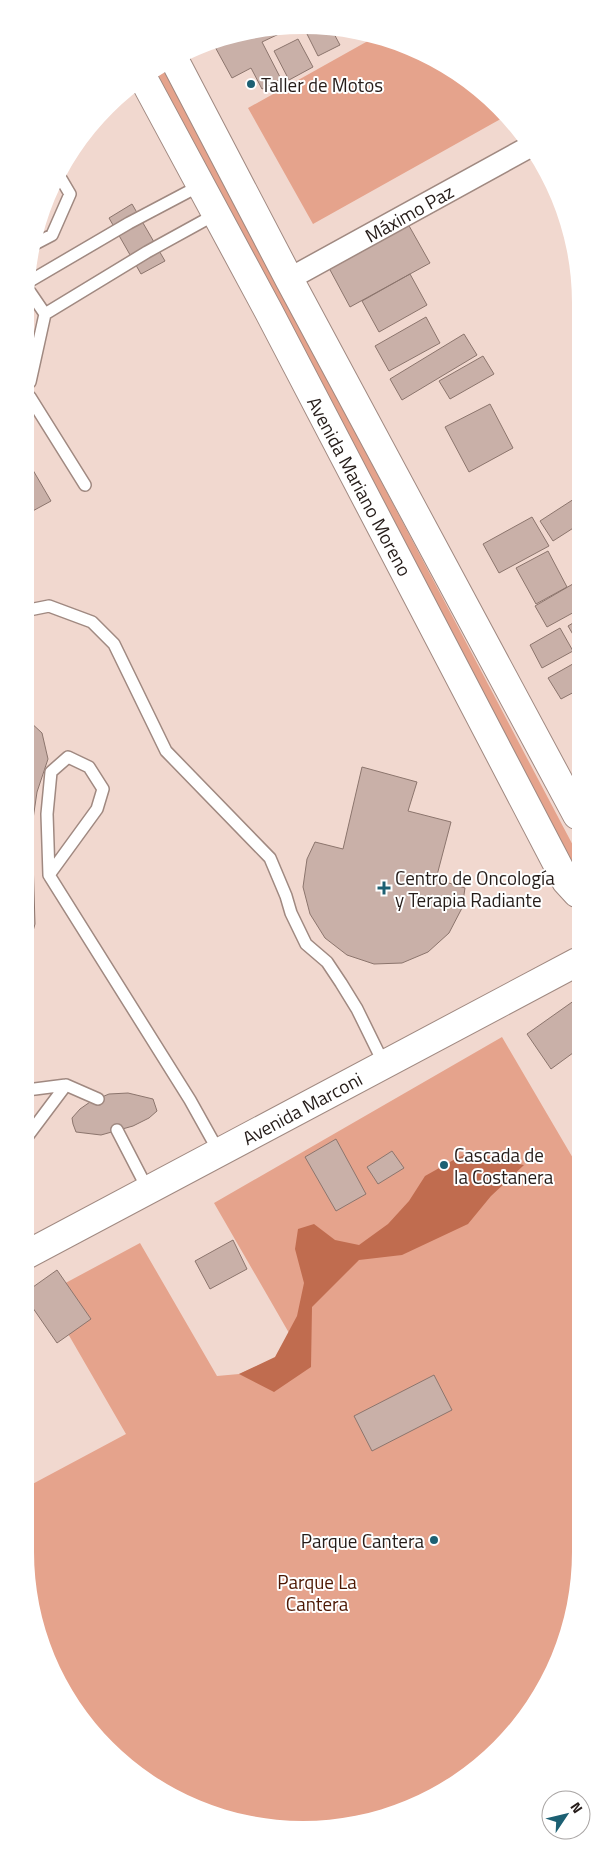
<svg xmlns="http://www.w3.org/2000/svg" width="606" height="1855" font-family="'Titillium Web',sans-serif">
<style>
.green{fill:#e5a38c}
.water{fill:#c06c4f}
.building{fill:#c9b0a8;stroke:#8c756d}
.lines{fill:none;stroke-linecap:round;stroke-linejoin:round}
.service-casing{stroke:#a08981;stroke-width:14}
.minor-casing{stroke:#a08981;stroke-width:24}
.secondary-casing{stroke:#a08981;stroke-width:30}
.service{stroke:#fff;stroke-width:11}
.minor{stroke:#fff;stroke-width:21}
.secondary{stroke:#fff;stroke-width:28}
.poi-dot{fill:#1c6073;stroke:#fff;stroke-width:2}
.labels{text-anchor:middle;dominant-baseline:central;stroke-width:4;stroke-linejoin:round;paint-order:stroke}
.poi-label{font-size:19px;fill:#251c19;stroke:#fff;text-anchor:start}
.street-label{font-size:19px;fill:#251c19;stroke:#fff}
.park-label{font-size:19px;fill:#4c1702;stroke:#fff}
</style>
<rect width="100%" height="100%" fill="#f1d8cf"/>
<path class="green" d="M375 37 442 62 500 107 506 116 313 224 248 108Z
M165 71 577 853V877L155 76Z
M502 1037 577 1165 576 1607 534 1707 458 1783 375 1821 267 1828 180 1801 94 1736 46 1658 25 1552V1488L126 1434 45 1294 140 1243 217 1376 239 1374 275 1358 289 1333 214 1203Z"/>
<path class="water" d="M472 1152 498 1160 524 1165 491 1196 468 1224 402 1255 359 1260 312 1307 311 1367 274 1392 239 1374 275 1357 297 1316 304 1283 295 1249 298 1229 314 1224 335 1240 359 1245 388 1224 409 1201 425 1176 457 1158Z"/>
<path class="building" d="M249 30H280L281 33 262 42 281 79 262 89 251 68 232 78 214 45Z
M305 30H332L340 45 318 56Z
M298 39 313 67 289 80 274 51Z
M536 157 552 180 554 184 550 186Z
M132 204 165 261 141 274 109 218Z
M408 224 430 263 350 307 329 268Z
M410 274 427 305 379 332 362 301Z
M426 317 440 343 389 371 375 346Z
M464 334 477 355 402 400 390 379Z
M483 356 494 374 450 399 439 381Z
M490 404 513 448 469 472 445 427Z
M30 465 51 501 29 513Z
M574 499 578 506V525L553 541 540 521Z
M532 517 549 546 499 573 483 544Z
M548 551 567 587 536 604 516 568Z
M578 581V610L547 627 535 606Z
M578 620V643L568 626Z
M560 628 573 651 542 668 530 645Z
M578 661V690L561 699 548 678Z
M28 720 42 733 48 759 37 792 32 826 35 924 28 949Z
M362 767 417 782 408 811 451 822 436 879 465 888 462 908 449 933 428 952 402 963 374 964 347 955 325 938 310 914 303 887 307 859 315 842 343 849Z
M575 1000 577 1003V1050L551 1069 527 1034Z
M128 1093 153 1099 157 1111 149 1118 133 1126 101 1135 76 1132 73 1124 72 1118 80 1109 90 1102 109 1094Z
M336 1139 366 1194 336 1211 305 1157Z
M392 1151 404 1168 378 1184 367 1167Z
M233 1240 247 1269 210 1289 195 1261Z
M57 1270 91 1319 57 1343 26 1298V1292Z
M434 1375 452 1410 372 1451 354 1416Z"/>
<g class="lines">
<g class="service-casing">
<path id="service" d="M31 246 52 235 70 194 60 177
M30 281 129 223 201 185
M45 314 147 252 216 214
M30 382 45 314 30 292
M30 397 85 485
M29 610 49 606 92 622 114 644 166 751 270 858 286 896 291 913 306 944 327 962 341 983 357 1009 384 1064
M49 875 97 809 103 789 89 767 68 757 51 772 47 814 49 875 190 1100 219 1152
M27 1090 66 1085 98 1099
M117 1130 148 1190
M27 1137 66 1085"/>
</g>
<g class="minor-casing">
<path id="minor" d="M289 279 529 147"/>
</g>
<g class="secondary-casing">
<path id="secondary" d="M175 61 289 279 577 815
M143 78 269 312 566 881 577 893
M26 1255 577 962"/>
</g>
<use href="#service" class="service"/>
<use href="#minor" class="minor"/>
<use href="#secondary" class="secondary"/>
</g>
<g class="poi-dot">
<circle cx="251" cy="84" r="5"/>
<path d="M381.5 880.5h5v5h5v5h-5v5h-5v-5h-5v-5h5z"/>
<circle cx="444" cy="1165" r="5"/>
<circle cx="434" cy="1540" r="5"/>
</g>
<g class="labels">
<g class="poi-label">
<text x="261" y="84">Taller de Motos</text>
<text x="395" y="877">Centro de Oncología<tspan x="395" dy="22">y Terapia Radiante</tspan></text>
<text x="454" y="1154">Cascada de<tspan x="454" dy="22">la Costanera</tspan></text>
<text x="424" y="1540" text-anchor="end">Parque Cantera</text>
</g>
<g class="street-label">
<text transform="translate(409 213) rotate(-29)">Máximo Paz</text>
<text transform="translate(360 486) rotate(62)">Avenida Mariano Moreno</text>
<text transform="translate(302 1108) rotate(-28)">Avenida Marconi</text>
</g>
<g class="park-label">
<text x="317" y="1581">Parque La<tspan x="317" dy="22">Cantera</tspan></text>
</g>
</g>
<path d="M0 0H606V1855H0ZM303 34H303A269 269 0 0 1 572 303V1552A269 269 0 0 1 303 1821H303A269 269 0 0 1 34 1552V303A269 269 0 0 1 303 34Z" fill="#fff" fill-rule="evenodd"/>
<g transform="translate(566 1815) rotate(55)"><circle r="24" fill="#ffffff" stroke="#a8a4a3"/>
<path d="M0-4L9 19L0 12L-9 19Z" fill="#1c6073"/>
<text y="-8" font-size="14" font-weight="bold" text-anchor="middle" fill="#251c19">N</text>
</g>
</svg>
